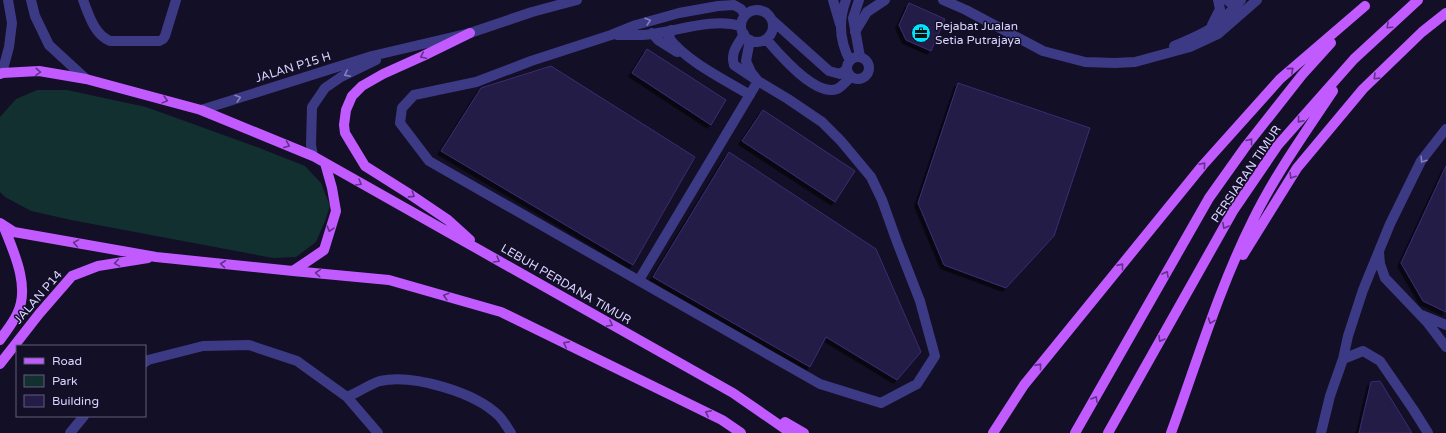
<svg xmlns="http://www.w3.org/2000/svg" width="1446" height="433" font-family="'Varela Round',sans-serif">
<style>
.green{fill:#12302f}
.building{fill:#241b47;stroke:#3b2d73;filter:url(#shadow)}
.lines{fill:none;stroke-linecap:round;stroke-linejoin:round}
.minor{stroke:#3d3a85;stroke-width:10}
.major{stroke:#c25bff;stroke-width:10}
.oneway{stroke:#837fbc}
.oneway2{stroke:#623188}
.labels{text-anchor:middle;dominant-baseline:central;stroke-width:3;stroke-linejoin:round;paint-order:stroke}
.poi-label{font-size:12px;fill:#d9d4ff;stroke:#130f26;text-anchor:start}
.street-label{font-size:12px;fill:#d9d4ff;stroke:#130f26}
</style>
<defs>
<filter id="shadow"><feDropShadow dx="-3.5" dy="3.5" stdDeviation="0" flood-color="#0009"/></filter>
</defs>
<rect width="100%" height="100%" fill="#130f26"/>
<path class="green" d="M37 90H67L146 107 257 147 305 166 321 183 330 206 325 221 316 242 296 257 273 258 71 220 31 211 5 197 0 192V117L16 99Z"/>
<path class="building" d="M909 3 945 19 931 51 906 40 899 25Z
M647 49 726 100 711 125 632 73Z
M551 66 695 157 633 265 441 151 481 88Z
M958 83 1090 128 1054 236 1006 288 944 265 918 203Z
M763 110 855 171 835 202 742 141Z
M729 152 876 249 921 352 897 380 826 337 810 367 653 277Z
M1446 166V312L1423 301 1401 263Z
M1380 381 1412 433H1359L1371 382Z"/>
<g class="lines">
<path class="minor" d="M31 0 35 16 49 45 86 79
M83 0C89 15 94 34 110 41H159L163 39 165 36 176 0
M833 0 840 24
M846 0C838 21 840 42 850 61
M859 0 853 18 860 57
M943 0 966 10 1043 51 1085 62 1115 63 1135 62 1190 47 1218 34 1257 0
M1227 0 1240 10
M741 26a16 16 0 1 1 32 0a16 16 0 1 1-32 0Z
M745 15 741 9 734 5 718 6 679 13 636 25 611 35 531 61 476 82 414 95 402 108 400 123 429 161 820 384 881 403 917 384 935 356 920 301 897 242 882 200 871 177 841 141 822 122 788 99 758 81 751 72 746 61 750 40
M772 20 829 71 840 74 847 69
M1212 25 1220 9 1218 0
M671 30 669 38C686 61 725 80 750 95
M855 32 867 12 885 0
M652 33 658 40 677 52
M617 35C626 35 634 35 642 35 674 33 710 17 741 26
M766 39C779 54 815 97 837 89 842 87 847 80 851 77
M1174 46C1188 40 1204 34 1216 25 1226 17 1233 9 1241 0
M847 68a11 11 0 1 1 22 0a11 11 0 1 1-22 0Z
M2 73 9 47 12 23 8 0
M201 110 372 56 470 33 532 12 577 0
M313 156 311 145 312 107 325 88 341 77 376 60
M1379 252 1380 264 1385 278 1427 322 1446 347
M639 280 758 81 734 65C730 52 738 45 744 34
M1422 315 1446 325
M1343 359 1348 336 1363 290 1390 224 1421 161 1446 129
M145 362 148 360 203 346 249 345 297 361 347 397 378 433
M347 397C357 393 370 384 380 381 413 374 475 392 499 416 503 420 507 427 511 433
M70 433 84 416
M1321 433 1330 396 1343 359 1363 351 1380 361 1413 409 1428 433"/>
<path class="major" d="M0 74 2 73 39 71 86 79 201 110 313 156 733 393 791 433
M0 223 14 232 156 257 293 271 324 250 336 211 332 188 325 163
M470 240 448 220 411 195 365 166 345 133 344 125 346 110 352 96 362 86 383 74 423 56 470 33
M1243 255 1297 168 1363 89 1422 32 1446 13
M293 271 389 280 501 312 722 420 741 433
M0 340C6 331 13 323 17 314 31 287 13 250 3 225
M0 364 39 314 72 276 98 266 148 258
M785 422 804 433
M993 433 1024 385 1203 165 1280 79 1365 6
M1075 433 1209 198 1246 146 1302 75 1331 43
M1108 433 1233 211 1278 145 1354 59 1418 0
M1171 433C1197 362 1219 288 1253 220 1275 175 1305 133 1333 91"/>
</g>
<defs><path id="oneway-chevron" d="M-2-3.5L2.5 0L-2 3.5" fill="none" stroke-width="1.6" stroke-linecap="round" stroke-linejoin="round"/></defs>
<g class="oneway">
<use href="#oneway-chevron" transform="translate(648 21) rotate(-17)"/>
<use href="#oneway-chevron" transform="translate(347 74) rotate(154)"/>
<use href="#oneway-chevron" transform="translate(238 98) rotate(-18)"/>
<use href="#oneway-chevron" transform="translate(1423 160) rotate(123)"/>
</g>
<g class="oneway2">
<use href="#oneway-chevron" transform="translate(1389 26) rotate(137)"/>
<use href="#oneway-chevron" transform="translate(423 56) rotate(155)"/>
<use href="#oneway-chevron" transform="translate(1291 70) rotate(-41)"/>
<use href="#oneway-chevron" transform="translate(38 72) rotate(3)"/>
<use href="#oneway-chevron" transform="translate(1376 77) rotate(136)"/>
<use href="#oneway-chevron" transform="translate(165 100) rotate(15)"/>
<use href="#oneway-chevron" transform="translate(1300 120) rotate(131)"/>
<use href="#oneway-chevron" transform="translate(1250 141) rotate(-52)"/>
<use href="#oneway-chevron" transform="translate(287 145) rotate(22)"/>
<use href="#oneway-chevron" transform="translate(1203 165) rotate(-49)"/>
<use href="#oneway-chevron" transform="translate(1292 176) rotate(122)"/>
<use href="#oneway-chevron" transform="translate(359 183) rotate(30)"/>
<use href="#oneway-chevron" transform="translate(412 195) rotate(33)"/>
<use href="#oneway-chevron" transform="translate(1225 226) rotate(119)"/>
<use href="#oneway-chevron" transform="translate(330 229) rotate(106)"/>
<use href="#oneway-chevron" transform="translate(76 243) rotate(-170)"/>
<use href="#oneway-chevron" transform="translate(497 260) rotate(30)"/>
<use href="#oneway-chevron" transform="translate(117 263) rotate(171)"/>
<use href="#oneway-chevron" transform="translate(223 264) rotate(-174)"/>
<use href="#oneway-chevron" transform="translate(1121 266) rotate(-51)"/>
<use href="#oneway-chevron" transform="translate(318 273) rotate(-175)"/>
<use href="#oneway-chevron" transform="translate(1166 274) rotate(-61)"/>
<use href="#oneway-chevron" transform="translate(446 296) rotate(-164)"/>
<use href="#oneway-chevron" transform="translate(1211 321) rotate(110)"/>
<use href="#oneway-chevron" transform="translate(610 324) rotate(29)"/>
<use href="#oneway-chevron" transform="translate(1161 339) rotate(120)"/>
<use href="#oneway-chevron" transform="translate(566 344) rotate(-154)"/>
<use href="#oneway-chevron" transform="translate(1039 366) rotate(-51)"/>
<use href="#oneway-chevron" transform="translate(1095 399) rotate(-60)"/>
<use href="#oneway-chevron" transform="translate(708 413) rotate(-154)"/>
</g>
<defs>
<g id="office-disc" transform="scale(1)"><circle r="9.5" fill="#00e5ff" stroke="#130f26"/><path d="M-6-3h4V-5.5h4V-3h4V5H-6ZM-1-4.5V-3h2v-1.5ZM-6 0V1H6V0Z" fill="#111"/></g>
</defs>
<g fill-rule="evenodd">
<use href="#office-disc" x="921" y="33"/>
</g>
<g class="labels">
<g class="poi-label">
<text x="935" y="26">Pejabat Jualan<tspan x="935" dy="14">Setia Putrajaya</tspan></text>
</g>
<g class="street-label">
<text transform="translate(293 67) rotate(-17)">JALAN P15 H</text>
<text transform="translate(1246 174) rotate(-56)">PERSIARAN TIMUR</text>
<text transform="translate(566 284) rotate(30)">LEBUH PERDANA TIMUR</text>
<text transform="translate(38 297) rotate(-49)">JALAN P14</text>
</g>
</g>
<rect x="16" y="345" width="130" height="72" fill="#130f26" stroke="#625e7d"/>
<rect x="24" y="358" width="20" height="6" fill="#c25bff" stroke="#625e7d"/>
<text x="52" y="365" font-size="12" fill="#d9d4ff">Road</text>
<rect x="24" y="375" width="20" height="12" fill="#12302f" stroke="#625e7d"/>
<text x="52" y="385" font-size="12" fill="#d9d4ff">Park</text>
<rect x="24" y="395" width="20" height="12" fill="#241b47" stroke="#625e7d"/>
<text x="52" y="405" font-size="12" fill="#d9d4ff">Building</text>
</svg>
